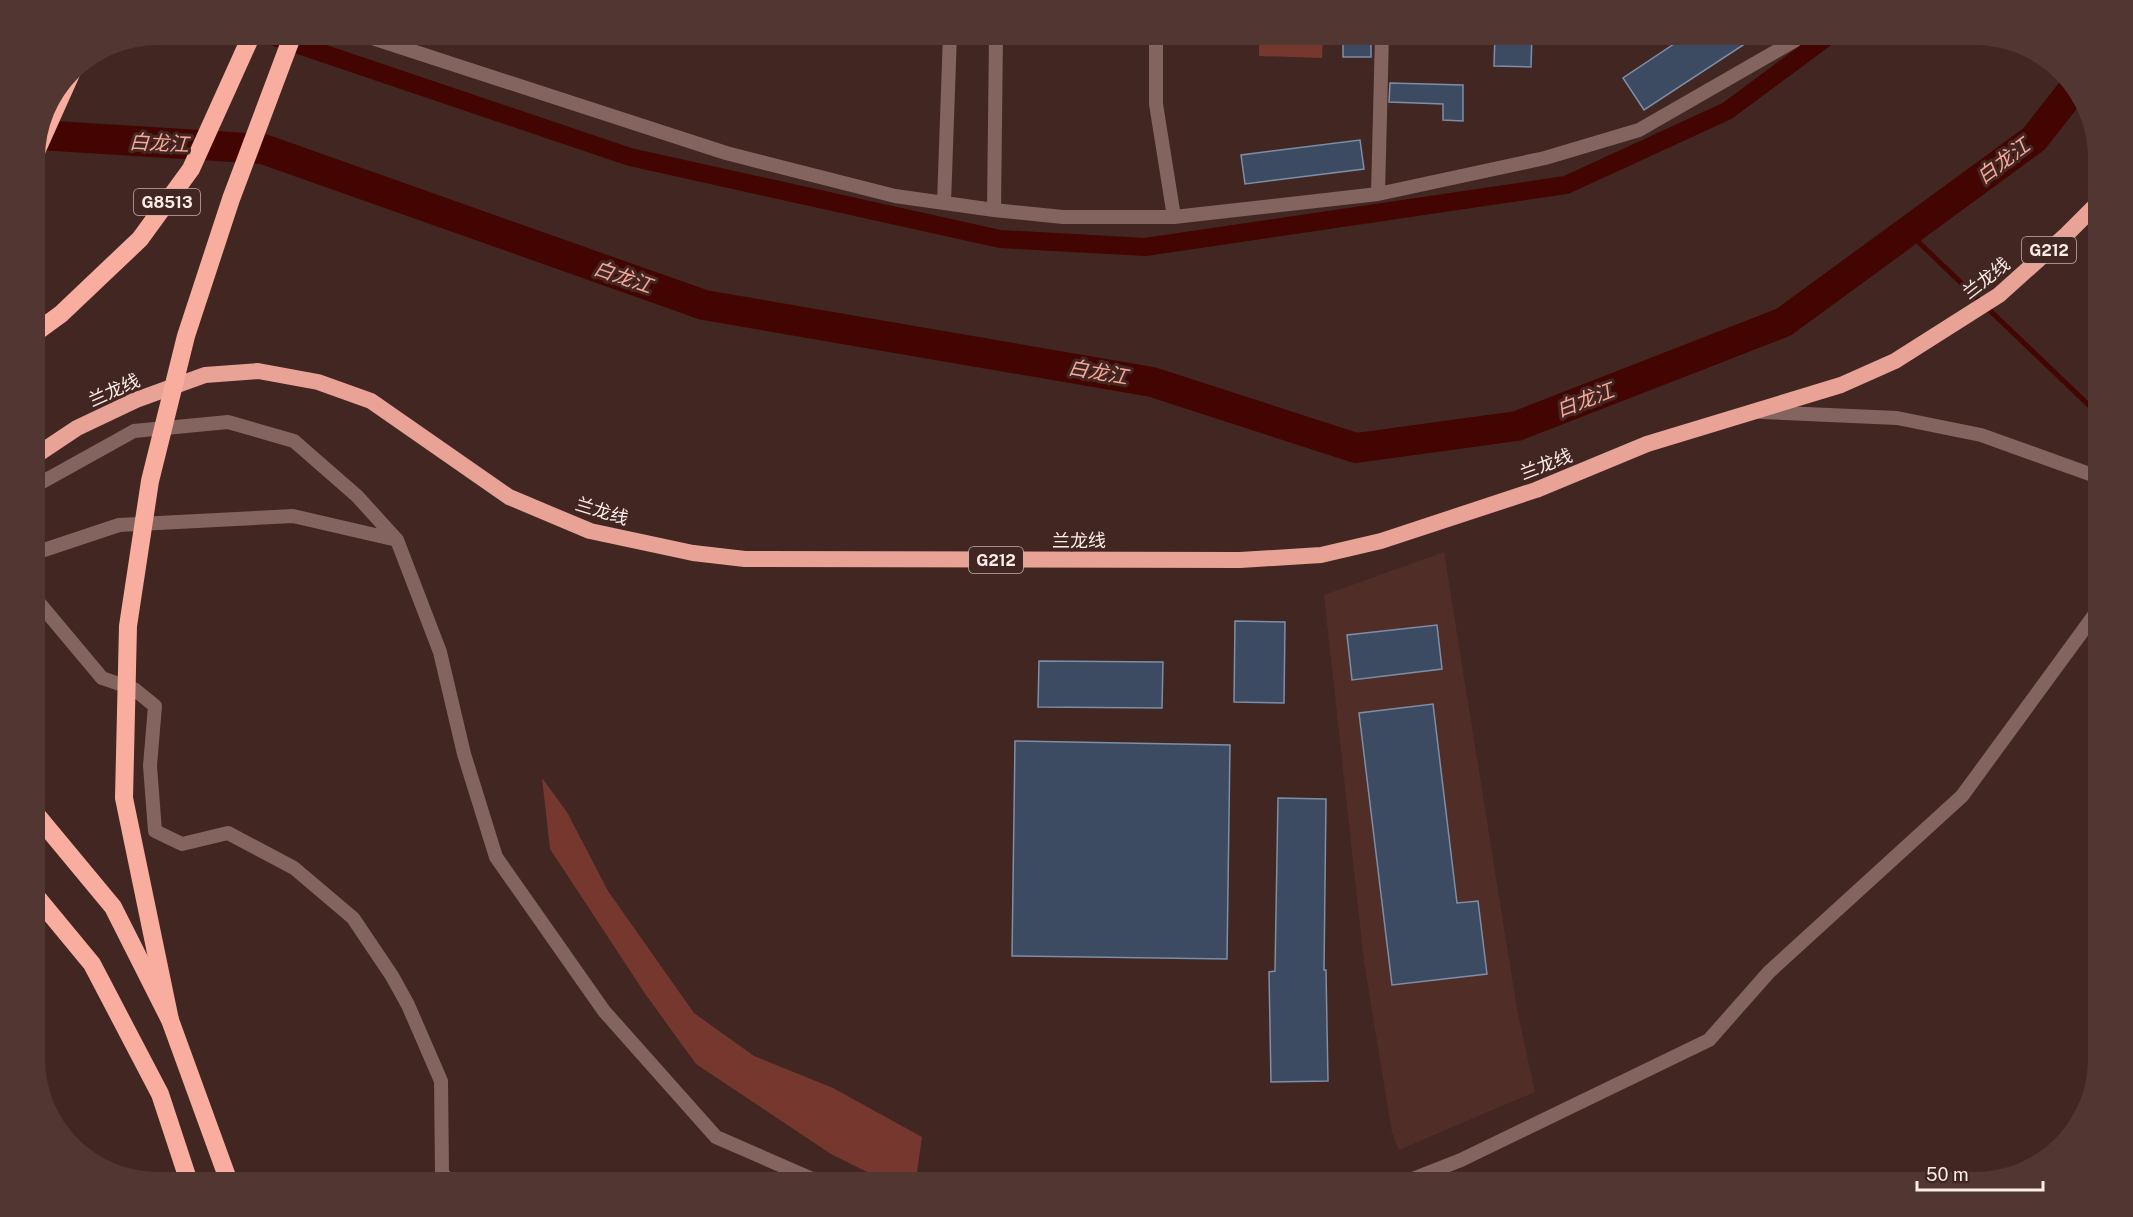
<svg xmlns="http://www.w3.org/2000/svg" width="2133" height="1217" font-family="'Public Sans','Noto Sans SC',sans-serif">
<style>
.built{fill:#502d27}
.green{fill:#76372e}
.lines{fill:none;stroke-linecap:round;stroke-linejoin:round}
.stream{stroke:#420502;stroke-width:5}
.canal{stroke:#420502;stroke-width:18}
.river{stroke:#420502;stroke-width:30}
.building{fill:#3c4b62;stroke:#7d8ea7;stroke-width:1.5}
.minor{stroke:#83645f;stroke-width:14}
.trunk{stroke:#e8a296;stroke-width:16}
.motorway{stroke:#f8ad9f;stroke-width:18}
.motorway-bridge{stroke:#f8ad9f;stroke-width:18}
.labels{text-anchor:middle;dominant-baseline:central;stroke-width:6;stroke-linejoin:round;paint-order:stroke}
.shield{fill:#422622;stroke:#c5b1ae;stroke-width:1.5}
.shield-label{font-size:16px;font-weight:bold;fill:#fdedea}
.street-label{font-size:18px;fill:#fdedea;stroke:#422622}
.water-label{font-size:20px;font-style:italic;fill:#f7a799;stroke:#422622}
</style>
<rect width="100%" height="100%" fill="#422622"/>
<path class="built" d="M1444 552 1517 1009 1535 1092 1399 1150 1392 1133 1364 962 1324 595Z"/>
<path class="green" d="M1259 35H1323L1322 58 1259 56Z
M542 778 567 812 608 891 694 1013 754 1056 833 1088 922 1137 916 1179H881L831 1154 696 1064 646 995 550 849Z"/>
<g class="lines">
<path class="stream" d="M1908 232 2098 414"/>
<path class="canal" d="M266 34 630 157 1000 239 1145 247 1566 185 1727 111 1831 34"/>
<path class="river" d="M39 135 263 149 704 305 1152 382 1356 448 1517 426 1784 322 2034 139 2074 88"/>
</g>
<path class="building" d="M1343 34H1371V57H1343Z
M1495 34H1532L1531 67 1494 66Z
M1689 34H1760L1644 110 1623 78Z
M1390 83 1463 85V121L1443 120V104L1389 102Z
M1360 140 1364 169 1245 184 1241 155Z
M1235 621 1285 622 1284 703 1234 702Z
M1437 625 1442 669 1352 680 1347 635Z
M1039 661 1163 662 1162 708 1038 707Z
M1433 704 1457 903 1478 901 1487 974 1392 985 1359 713Z
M1015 741 1230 745 1227 959 1012 956Z
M1278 798 1326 799 1324 970H1326L1328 1081 1271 1082 1269 972 1275 971Z"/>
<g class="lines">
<path class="minor" d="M360 34 726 153 895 196 994 210 1063 217H1174L1378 194 1545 158 1639 130 1794 41 1803 34
M1156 34V104L1174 217
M1378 194 1382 34
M944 203 950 34
M994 210 996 34
M1761 412 1897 418 1981 435 2098 477
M35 486 134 431 228 422 294 441 357 496 397 540 440 652 464 754 496 857 604 1011 716 1137 819 1182
M35 553 119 525 293 516 397 540
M35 598 102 678 134 689 155 706 150 766 155 831 182 844 228 833 294 868 353 918 392 976 408 1005 441 1081 442 1173 450 1182
M1405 1182 1461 1160 1709 1040 1769 972 1962 796 2098 610"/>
<path class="trunk" d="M35 456 77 428 136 400 205 375 258 371 318 382 371 401 509 497 590 531 693 553 745 559 1240 560 1321 555 1381 541 1536 490 1647 444 1841 385 1895 361 1999 295 2067 234 2098 203"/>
<path class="motorway" d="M35 154 73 69
M35 333 61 314 140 239 191 169 252 34
M35 813 113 907 170 1020 229 1182
M35 895 92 964 160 1094 189 1182"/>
<path class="motorway-bridge" d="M170 1020 124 798 128 626 150 481 186 336 231 199 293 34"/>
</g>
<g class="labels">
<g class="shield">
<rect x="134" y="189" width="66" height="26" rx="4.5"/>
<rect x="2022" y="237" width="54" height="26" rx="4.5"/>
<rect x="969" y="547" width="54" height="26" rx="4.5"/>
</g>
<g class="shield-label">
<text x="167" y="202">G8513</text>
<text x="2049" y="250">G212</text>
<text x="996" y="560">G212</text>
</g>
<g class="street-label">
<text transform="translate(1986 278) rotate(-38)">兰龙线</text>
<text transform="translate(114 390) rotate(-24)">兰龙线</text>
<text transform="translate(1546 464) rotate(-21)">兰龙线</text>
<text transform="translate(602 511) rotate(17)">兰龙线</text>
<text x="1079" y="540">兰龙线</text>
</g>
<g class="water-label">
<text transform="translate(159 143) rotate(3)">白龙江</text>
<text transform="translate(2003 161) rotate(-37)">白龙江</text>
<text transform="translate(623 277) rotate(19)">白龙江</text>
<text transform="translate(1098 372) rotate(10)">白龙江</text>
<text transform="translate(1585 400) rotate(-21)">白龙江</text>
</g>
</g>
<path d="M0 0H2133V1217H0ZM158 45H1975A113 113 0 0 1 2088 158V1059A113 113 0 0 1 1975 1172H158A113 113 0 0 1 45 1059V158A113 113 0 0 1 158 45Z" fill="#513632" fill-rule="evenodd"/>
<path d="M1917 1181v9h126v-9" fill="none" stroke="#fdedea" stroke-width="3"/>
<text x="1926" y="1181" font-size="18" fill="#fdedea" stroke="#422622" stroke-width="4.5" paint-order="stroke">50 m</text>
</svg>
